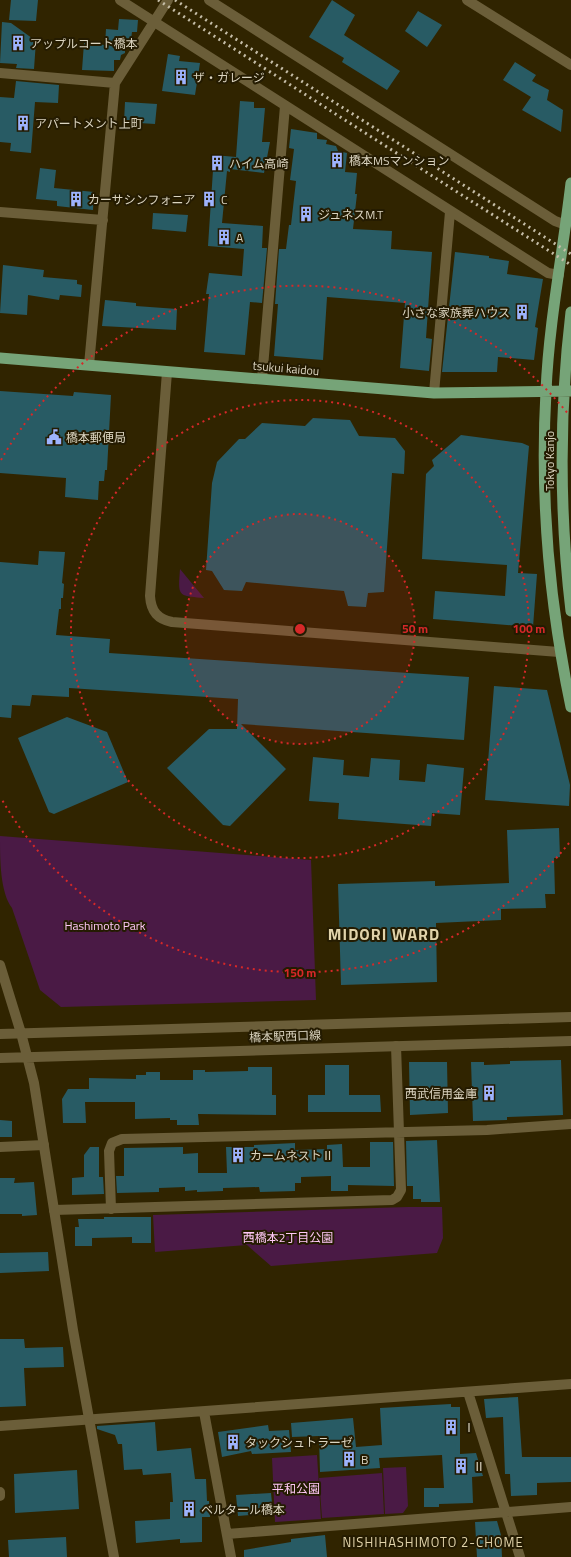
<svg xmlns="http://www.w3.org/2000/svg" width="571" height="1557" font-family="'Titillium Web','Noto Sans JP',sans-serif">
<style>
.green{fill:#4a1a45}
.building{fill:#285b64}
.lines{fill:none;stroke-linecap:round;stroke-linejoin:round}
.minor{stroke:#6b5e39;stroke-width:10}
.tertiary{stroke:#6b5e39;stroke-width:10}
.trunk{stroke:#76a478;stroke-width:11}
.rail{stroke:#c5bda7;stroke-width:3;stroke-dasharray:2 4;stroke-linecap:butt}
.ring{fill:none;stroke:#d62828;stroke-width:2;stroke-dasharray:2 4}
.labels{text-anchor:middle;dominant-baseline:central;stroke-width:4;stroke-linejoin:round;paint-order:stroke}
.poi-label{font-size:12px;fill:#dbd4c0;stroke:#241b01;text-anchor:start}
.street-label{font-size:12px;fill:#dbd4c0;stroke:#241b01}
.park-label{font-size:12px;fill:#ffc8f7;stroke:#241b01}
.neighbourhood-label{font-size:13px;letter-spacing:1px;fill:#e1d3aa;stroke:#241b01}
.district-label{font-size:16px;font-weight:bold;letter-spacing:1px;fill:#e1d3aa;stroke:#241b01}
.centre{fill:#d62828;stroke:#241b01;stroke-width:2}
.ring-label{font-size:12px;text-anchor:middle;font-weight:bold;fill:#d62828;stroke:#241b01;stroke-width:4;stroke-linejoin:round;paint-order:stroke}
</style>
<rect width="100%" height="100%" fill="#302400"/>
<path class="green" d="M180 569 204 598C177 596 178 596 180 569Z
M0 836 311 860 316 1000 61 1007 40 990 12 908C0 892 0 859 0 836Z
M408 1207H442L443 1238 437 1253 271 1266 247 1245 155 1252 153 1215Z
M317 1455 321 1519 275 1522 272 1458Z
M406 1467 408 1506 403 1513 385 1514 383 1468Z
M382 1473 384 1514 322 1518 319 1478Z"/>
<path class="building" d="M11 0H38L36 21 9 20Z
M332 0 355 15 344 35 400 71 387 90 342 62 344 58 309 37Z
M418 11 442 25 427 47 405 31Z
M119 19 138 20 137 32H132L131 40H125V53L121 55 120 60H114V71L82 70 84 43 105 45 106 29 118 30Z
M2 22 11 23 36 41 34 69 16 68 17 64 0 63Z
M168 54 180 56 179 61 200 63 195 95 162 91Z
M515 62 536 75 532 81 549 90 547 100 563 110 561 132 522 110 531 97 503 80Z
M16 81 59 85 58 103 35 102 31 153 10 151 11 143 0 142V97L14 98Z
M240 101 254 102V108H265L262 142H270L264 173 230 169V172L227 171 222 223 263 226 262 248H267L262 303 250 302 245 355 204 352 209 294H206L209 273 242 276 244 249 208 246 214 155 236 157Z
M125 102 157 104 155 124 124 122Z
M291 129 317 133V139L327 140 326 144 336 146 338 151 347 153 345 172 357 173 355 194H357L353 229 392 231 391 249 432 252 426 338 432 339 429 371 400 368 405 303 327 297 323 360 274 356 278 304H275L279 249H286L289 225H291L296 181 290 180 294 149 289 148Z
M40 168 56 170 54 188 94 192 93 210 57 206V201L36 199Z
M153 213 188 215 186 232 152 229Z
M455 252 489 256V258L509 261 507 274 543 279 535 327 538 328 534 360 498 357 497 372H442Z
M3 265 44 270 43 277 77 280V284L82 285 81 297 60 295 59 300 28 295 27 315 0 313Z
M105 300 136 303V306L177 309 176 330 102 326Z
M0 391 73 396 74 392 111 395 107 470H105L104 481H99L98 500 65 497 66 478 0 473Z
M313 418 350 420 359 436 395 438 405 451 404 474 392 473 384 592 368 593 366 607 348 606 344 591 246 582 242 591 224 590 212 571 206 570 212 483 217 462 239 439H245L262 423 305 426Z
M461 435 522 443 529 446 518 573 537 574 533 627 433 619 435 591 505 596 507 565 422 559 426 474 434 466 432 460Z
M39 551 65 552 62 583 64 584 63 598H61V609H59L56 635 110 639 109 653 469 677 464 740 241 724 286 769 230 826 223 825 167 768 209 729H237L238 699 69 688V697L32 695 30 706 12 705 11 718 0 717V562L38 565Z
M494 686 547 690 570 785 569 806 485 800Z
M67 717 107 732 128 782 54 814 49 812 18 738Z
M313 757 344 760 343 775 369 777 371 758 400 760 399 780 425 782 427 764 464 768 460 815 432 813 431 826 338 819 339 803 309 801Z
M559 828 560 857 554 858 555 894H545L546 908 501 909V920L436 923 437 982 341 985 338 884 435 881V886L509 883 507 830Z
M561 1060 563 1115 507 1117V1120L473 1121 471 1062H484V1065L510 1064V1061Z
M409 1062H447L448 1113 410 1115Z
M325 1065H349V1095H380L381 1112H308V1095H325Z
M248 1067H272V1095H276V1115L198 1114 199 1125H177V1120H170V1118L135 1119V1102H85L86 1123H63L62 1099 68 1089H89V1078L136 1079V1075H146V1072H160V1080H193V1070H205V1072L248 1071Z
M0 1120 12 1121V1137H0Z
M437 1140 440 1202H421V1199H413V1186H407L406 1141Z
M370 1142H393L394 1186 348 1185V1191H331V1176L301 1177V1183H295V1191L260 1192 259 1187 223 1188V1191L197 1192V1190L185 1191V1187L159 1188V1192L117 1193 116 1176H124V1148L183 1147V1154L198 1153V1173H227L226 1147H254V1145L295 1143V1150L327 1149V1145L342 1144 343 1167H370Z
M90 1147H99V1177H103L104 1194 72 1195V1178L84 1177V1155Z
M0 1178H15L14 1183 34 1182 37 1215 22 1216V1214H0Z
M104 1217H151V1243H132V1237L92 1238V1246H75V1227H79L78 1219H104Z
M48 1252 49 1271 0 1273V1253Z
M0 1339H24L25 1348 63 1347 64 1367 24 1368 26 1406 0 1407Z
M518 1397 522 1457H571V1482L537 1483V1495L511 1496 510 1474H505L503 1417 486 1418 484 1399Z
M451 1404V1407H460V1454L476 1453 483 1476 472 1477 473 1503 439 1504V1507H424V1488H444L442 1455 379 1458 380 1468 320 1472 319 1436 292 1437 291 1423 353 1418 356 1447 382 1445 380 1408Z
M155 1422 157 1451 191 1448 195 1479H206L207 1501H209L210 1517H202V1542L180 1543V1539L136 1543 135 1521 170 1519V1502H173L171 1473 143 1475 142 1469 124 1470 122 1444H118L115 1435 97 1429V1426Z
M268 1425 269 1431 289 1430 291 1452 252 1454 251 1451 222 1457 218 1432Z
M77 1470 79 1509 15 1513 14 1474Z
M271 1493 273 1513 238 1516 236 1495Z
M497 1521 501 1535 502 1557H477L475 1522Z
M325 1535 327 1557H244V1550L291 1542V1539Z
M66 1537 67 1557H9L8 1540Z"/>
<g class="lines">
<path class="minor" d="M120 0 548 273 559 275
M209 0 555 221 566 225
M467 0 571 65
M0 73 115 83
M0 212 103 220
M89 365 115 83 168 0
M262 379 285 106
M434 393 450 212
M0 1147 44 1145
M111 1209 109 1151 112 1143 122 1139 487 1130 571 1124
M54 1210 392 1200 397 1197 401 1190 396 1046
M468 1392 520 1557
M204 1412 231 1557
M0 1426 571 1384
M0 1492V1496
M227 1534 571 1507"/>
<path class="tertiary" d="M167 372 150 596C151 612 158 619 172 622L559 652
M0 965 21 1033 34 1083 73 1330 114 1557
M0 1034 571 1017
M0 1058 571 1041"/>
<path class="trunk" d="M571 183C563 252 549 321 546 391 540 498 549 603 571 707
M571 312C559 413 559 510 571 611
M0 358 434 393 571 391"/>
<path class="rail" d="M158 0 571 265
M175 0 571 254"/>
</g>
<circle cx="300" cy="629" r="115" fill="#d62828" fill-opacity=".12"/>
<g class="ring">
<circle cx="300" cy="629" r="115"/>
<circle cx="300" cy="629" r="229"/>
<path d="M569 843A344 344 0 0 1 1 798M1 460A344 344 0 0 1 569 415"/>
</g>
<defs>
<g id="building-bare" transform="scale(1.2)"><path d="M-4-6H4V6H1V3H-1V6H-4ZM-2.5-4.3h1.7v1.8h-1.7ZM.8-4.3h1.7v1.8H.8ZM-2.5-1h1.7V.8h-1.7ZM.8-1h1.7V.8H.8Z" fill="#9eb3fd" stroke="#241b01" stroke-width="2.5" paint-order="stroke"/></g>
<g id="civic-bare" transform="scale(1.2)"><path d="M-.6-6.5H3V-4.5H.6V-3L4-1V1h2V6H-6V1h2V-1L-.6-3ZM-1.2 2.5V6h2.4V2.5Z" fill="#9eb3fd" stroke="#241b01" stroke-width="2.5" paint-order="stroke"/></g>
</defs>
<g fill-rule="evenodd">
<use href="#building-bare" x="18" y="43"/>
<use href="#building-bare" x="181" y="77"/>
<use href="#building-bare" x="23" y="123"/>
<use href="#building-bare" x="337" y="160"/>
<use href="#building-bare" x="217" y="163"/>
<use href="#building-bare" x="76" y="199"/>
<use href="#building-bare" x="209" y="199"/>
<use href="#building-bare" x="306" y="214"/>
<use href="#building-bare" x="224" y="237"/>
<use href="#building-bare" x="522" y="312"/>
<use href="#civic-bare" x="54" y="437"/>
<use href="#building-bare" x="489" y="1093"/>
<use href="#building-bare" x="238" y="1155"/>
<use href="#building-bare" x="451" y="1427"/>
<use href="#building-bare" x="233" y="1442"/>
<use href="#building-bare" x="349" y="1459"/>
<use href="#building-bare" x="461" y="1466"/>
<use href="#building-bare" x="189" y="1509"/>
</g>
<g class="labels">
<g class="poi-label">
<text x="30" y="43">アップルコート橋本</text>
<text x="193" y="77">ザ・ガレージ</text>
<text x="35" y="123">アパートメント上町</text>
<text x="349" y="160">橋本MSマンション</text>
<text x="229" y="163">ハイム高崎</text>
<text x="88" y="199">カーサシンフォニア</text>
<text x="221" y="199">C</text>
<text x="318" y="214">ジュネスM.T</text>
<text x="236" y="237">A</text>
<text x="510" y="312" text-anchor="end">小さな家族葬ハウス</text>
<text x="66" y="437">橋本郵便局</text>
<text x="477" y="1093" text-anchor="end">西武信用金庫</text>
<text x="250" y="1155">カームネストⅡ</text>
<text x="463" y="1427">Ⅰ</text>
<text x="245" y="1442">タックシュトラーゼ</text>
<text x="361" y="1459">B</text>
<text x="473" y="1466">Ⅱ</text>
<text x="201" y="1509">ベルタール橋本</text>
</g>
<g class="street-label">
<text transform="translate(286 368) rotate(5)">tsukui kaidou</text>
<text transform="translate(549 461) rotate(-90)">Tokyo Kanjo</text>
<text transform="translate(285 1036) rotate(-2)">橋本駅西口線</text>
</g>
<g class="park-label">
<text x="105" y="925">Hashimoto Park</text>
<text x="288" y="1237">西橋本2丁目公園</text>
<text x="296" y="1488">平和公園</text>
</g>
<g class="neighbourhood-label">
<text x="433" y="1542">NISHIHASHIMOTO 2-CHOME</text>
</g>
<g class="district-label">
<text x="384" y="934">MIDORI WARD</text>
</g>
</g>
<circle cx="300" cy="629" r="6" class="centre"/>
<g class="ring-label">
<text x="415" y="633">50 m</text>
<text x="529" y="633">100 m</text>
<text x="300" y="977">150 m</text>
</g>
</svg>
